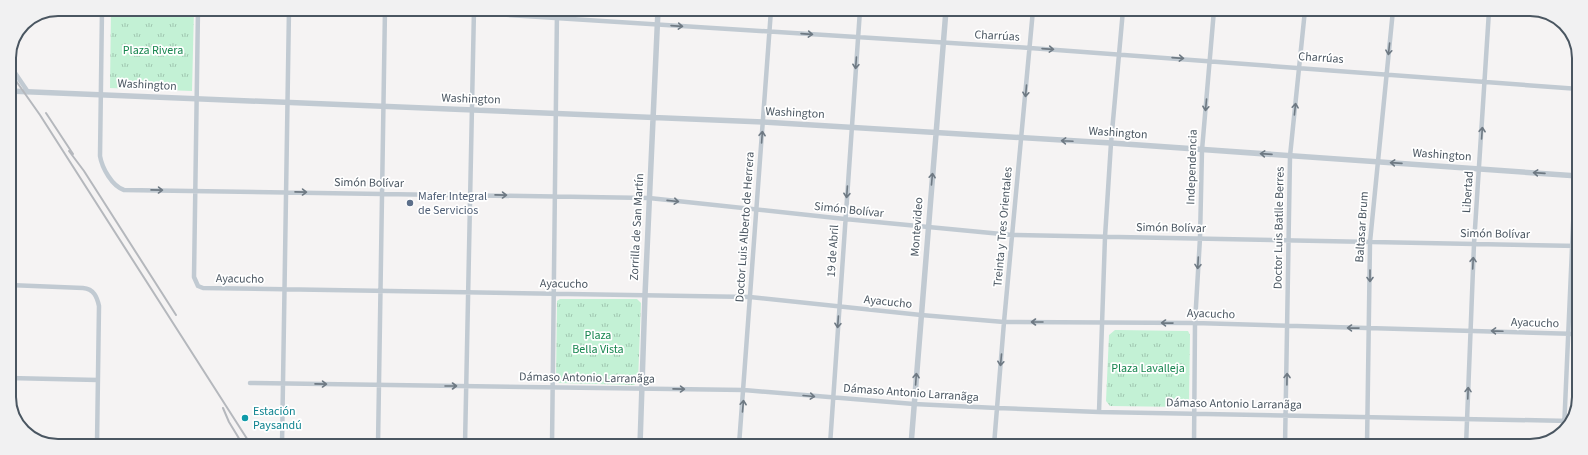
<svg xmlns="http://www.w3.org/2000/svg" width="1588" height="455" font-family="'Source Sans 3',sans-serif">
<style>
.grass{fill:url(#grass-tufts)}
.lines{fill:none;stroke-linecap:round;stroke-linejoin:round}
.minor{stroke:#c1cad2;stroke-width:4.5}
.tertiary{stroke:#c1cad2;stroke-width:5.5}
.rail{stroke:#b5b8bd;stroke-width:2}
.oneway{stroke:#6e7983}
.service-dot{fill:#5c6f8a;stroke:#fff;stroke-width:1.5}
.culture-dot{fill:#0f9aa8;stroke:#fff;stroke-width:1.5}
.labels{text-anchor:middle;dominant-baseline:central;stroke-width:3.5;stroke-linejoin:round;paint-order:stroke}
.street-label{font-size:12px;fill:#4a5661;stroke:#fff}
.park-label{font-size:12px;fill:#17864f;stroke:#fff}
.service-label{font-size:12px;fill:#4e5e75;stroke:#fff;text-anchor:start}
.culture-label{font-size:12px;fill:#0d838f;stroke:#fff;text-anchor:start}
.rim{fill:none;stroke:#4a5661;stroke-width:2}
</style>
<defs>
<pattern id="grass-tufts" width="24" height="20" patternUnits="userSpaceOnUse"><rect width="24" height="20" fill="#c3f1d5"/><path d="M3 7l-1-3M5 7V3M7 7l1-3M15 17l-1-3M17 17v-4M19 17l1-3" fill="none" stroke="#a0c6b0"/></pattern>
</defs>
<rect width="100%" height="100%" fill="#f5f3f3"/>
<path class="grass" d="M111 9H194L192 91 110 88Z
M560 299H637L641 303 638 382 634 385 559 383 556 381 557 301Z
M1115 330 1188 331 1190 335 1189 402 1185 407 1110 406 1106 401 1109 335Z"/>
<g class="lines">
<path class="minor" d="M102 9 100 156C102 168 112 186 124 190L649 198 845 219 1012 235 1578 246
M198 9 194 277 198 286 203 288 750 297 921 315 1004 322 1195 323 1578 334
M415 9 1030 48 1579 89
M9 64 28 92
M9 285 83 288C94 289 97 297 99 306L97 444
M9 378 98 380
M250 383 744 390 914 404 997 408 1099 412 1570 421
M1099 412 1105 237 1111 143 1123 10
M1564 430 1579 89
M282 445 289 9
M378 445 385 9
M465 445 474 9
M552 445 557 10
M739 445 771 10
M830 445 860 10
M994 445 1004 322 1033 10
M1194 446 1195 323 1200 238 1202 150 1214 10
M1285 446 1290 156 1305 10
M1367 446 1370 242 1393 10
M1466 446 1474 244 1489 11"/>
<path class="tertiary" d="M9 91 763 122 1111 143 1578 176
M640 445 645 295 658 10
M911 445 946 10"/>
<path class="rail" d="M9 71 40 115 251 445
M46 113 73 154
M69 151 84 171 176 315
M223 408 229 422 243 445"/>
</g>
<defs><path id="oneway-shaft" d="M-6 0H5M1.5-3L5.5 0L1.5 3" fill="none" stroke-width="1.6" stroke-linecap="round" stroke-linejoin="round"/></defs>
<g class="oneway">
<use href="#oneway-shaft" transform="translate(677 26) rotate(4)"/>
<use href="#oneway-shaft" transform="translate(807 34) rotate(4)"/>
<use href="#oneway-shaft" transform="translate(1048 49) rotate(4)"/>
<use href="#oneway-shaft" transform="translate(1389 49) rotate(96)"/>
<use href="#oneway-shaft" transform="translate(1178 58) rotate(4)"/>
<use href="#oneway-shaft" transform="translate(856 63) rotate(94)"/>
<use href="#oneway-shaft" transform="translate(1026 91) rotate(95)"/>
<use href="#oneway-shaft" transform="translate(1206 105) rotate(95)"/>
<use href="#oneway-shaft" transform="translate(1295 109) rotate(-84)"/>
<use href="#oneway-shaft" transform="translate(1482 133) rotate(-86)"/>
<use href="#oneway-shaft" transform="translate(762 137) rotate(-86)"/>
<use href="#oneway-shaft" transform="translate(1067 141) rotate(-177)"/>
<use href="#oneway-shaft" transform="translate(1266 154) rotate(-176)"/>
<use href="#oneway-shaft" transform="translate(1396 163) rotate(-176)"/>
<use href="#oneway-shaft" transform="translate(1539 173) rotate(-176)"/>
<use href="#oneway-shaft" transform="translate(932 179) rotate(-85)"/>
<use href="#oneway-shaft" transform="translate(157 190) rotate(1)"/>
<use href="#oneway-shaft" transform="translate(301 192) rotate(1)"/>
<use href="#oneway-shaft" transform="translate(847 192) rotate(94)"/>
<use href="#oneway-shaft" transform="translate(501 195) rotate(1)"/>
<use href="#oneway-shaft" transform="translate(673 201) rotate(6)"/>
<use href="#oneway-shaft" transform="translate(1198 263) rotate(93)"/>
<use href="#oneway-shaft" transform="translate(1473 263) rotate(-87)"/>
<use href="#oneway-shaft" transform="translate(1370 276) rotate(90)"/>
<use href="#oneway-shaft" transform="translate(838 322) rotate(94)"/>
<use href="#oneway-shaft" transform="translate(1037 322) rotate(-180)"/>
<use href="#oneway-shaft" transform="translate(1167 323) rotate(-179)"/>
<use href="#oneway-shaft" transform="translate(1353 328) rotate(-179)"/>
<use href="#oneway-shaft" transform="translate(1497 331) rotate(-178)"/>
<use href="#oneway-shaft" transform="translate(1001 360) rotate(95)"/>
<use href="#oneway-shaft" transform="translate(916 379) rotate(-86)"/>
<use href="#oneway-shaft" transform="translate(1287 379) rotate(-89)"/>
<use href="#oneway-shaft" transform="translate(321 384) rotate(1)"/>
<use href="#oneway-shaft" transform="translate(451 386)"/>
<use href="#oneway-shaft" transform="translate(679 389) rotate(1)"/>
<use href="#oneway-shaft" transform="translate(1468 393) rotate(-88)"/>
<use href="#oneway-shaft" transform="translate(809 396) rotate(5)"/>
<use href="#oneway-shaft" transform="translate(743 406) rotate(-85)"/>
</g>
<circle class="service-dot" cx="410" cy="203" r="4"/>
<circle class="culture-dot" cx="245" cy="418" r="4"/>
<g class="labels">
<g class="street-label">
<text transform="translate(997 36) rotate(3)">Charrúas</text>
<text transform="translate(1321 58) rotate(4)">Charrúas</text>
<text transform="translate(147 85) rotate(3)">Washington</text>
<text transform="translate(471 99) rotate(2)">Washington</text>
<text transform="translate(795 113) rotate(3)">Washington</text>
<text transform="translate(1118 133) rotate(4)">Washington</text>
<text transform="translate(1442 155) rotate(4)">Washington</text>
<text transform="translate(1192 167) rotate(-88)">Independencia</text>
<text transform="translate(369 183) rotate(1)">Simón Bolívar</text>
<text transform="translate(1468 192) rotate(-86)">Libertad</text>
<text transform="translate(849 210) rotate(6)">Simón Bolívar</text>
<text transform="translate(637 227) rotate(-87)">Zorrilla de San Martín</text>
<text transform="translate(745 227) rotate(-86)">Doctor Luis Alberto de Herrera</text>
<text transform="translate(917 227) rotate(-86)">Montevideo</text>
<text transform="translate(1003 227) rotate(-85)">Treinta y Tres Orientales</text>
<text transform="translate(1362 227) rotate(-86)">Baltasar Brum</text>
<text transform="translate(1171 228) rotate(1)">Simón Bolívar</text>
<text transform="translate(1279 228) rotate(-89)">Doctor Luis Batlle Berres</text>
<text transform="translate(1495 234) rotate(1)">Simón Bolívar</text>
<text transform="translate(833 251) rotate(-86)">19 de Abril</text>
<text transform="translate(240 279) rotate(1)">Ayacucho</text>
<text transform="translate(564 284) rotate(1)">Ayacucho</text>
<text transform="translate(888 302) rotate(6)">Ayacucho</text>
<text transform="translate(1211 314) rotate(2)">Ayacucho</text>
<text transform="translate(1535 323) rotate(2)">Ayacucho</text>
<text transform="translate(587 378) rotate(1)">Dámaso Antonio Larranãga</text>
<text transform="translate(911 393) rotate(4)">Dámaso Antonio Larranãga</text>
<text transform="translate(1234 404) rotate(1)">Dámaso Antonio Larranãga</text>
</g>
<g class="park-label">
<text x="153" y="50">Plaza Rivera</text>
<text x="598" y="335">Plaza<tspan x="598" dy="14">Bella Vista</tspan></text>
<text x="1148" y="368">Plaza Lavalleja</text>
</g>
<g class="service-label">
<text x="418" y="196">Mafer Integral<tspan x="418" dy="14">de Servicios</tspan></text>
</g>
<g class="culture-label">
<text x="253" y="411">Estación<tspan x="253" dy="14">Paysandú</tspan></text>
</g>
</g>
<path d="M0 0H1588V455H0ZM58 16H1530A42 42 0 0 1 1572 58V397A42 42 0 0 1 1530 439H58A42 42 0 0 1 16 397V58A42 42 0 0 1 58 16Z" fill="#f1f1f2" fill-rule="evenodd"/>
<path class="rim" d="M58 16H1530A42 42 0 0 1 1572 58V397A42 42 0 0 1 1530 439H58A42 42 0 0 1 16 397V58A42 42 0 0 1 58 16Z"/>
</svg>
